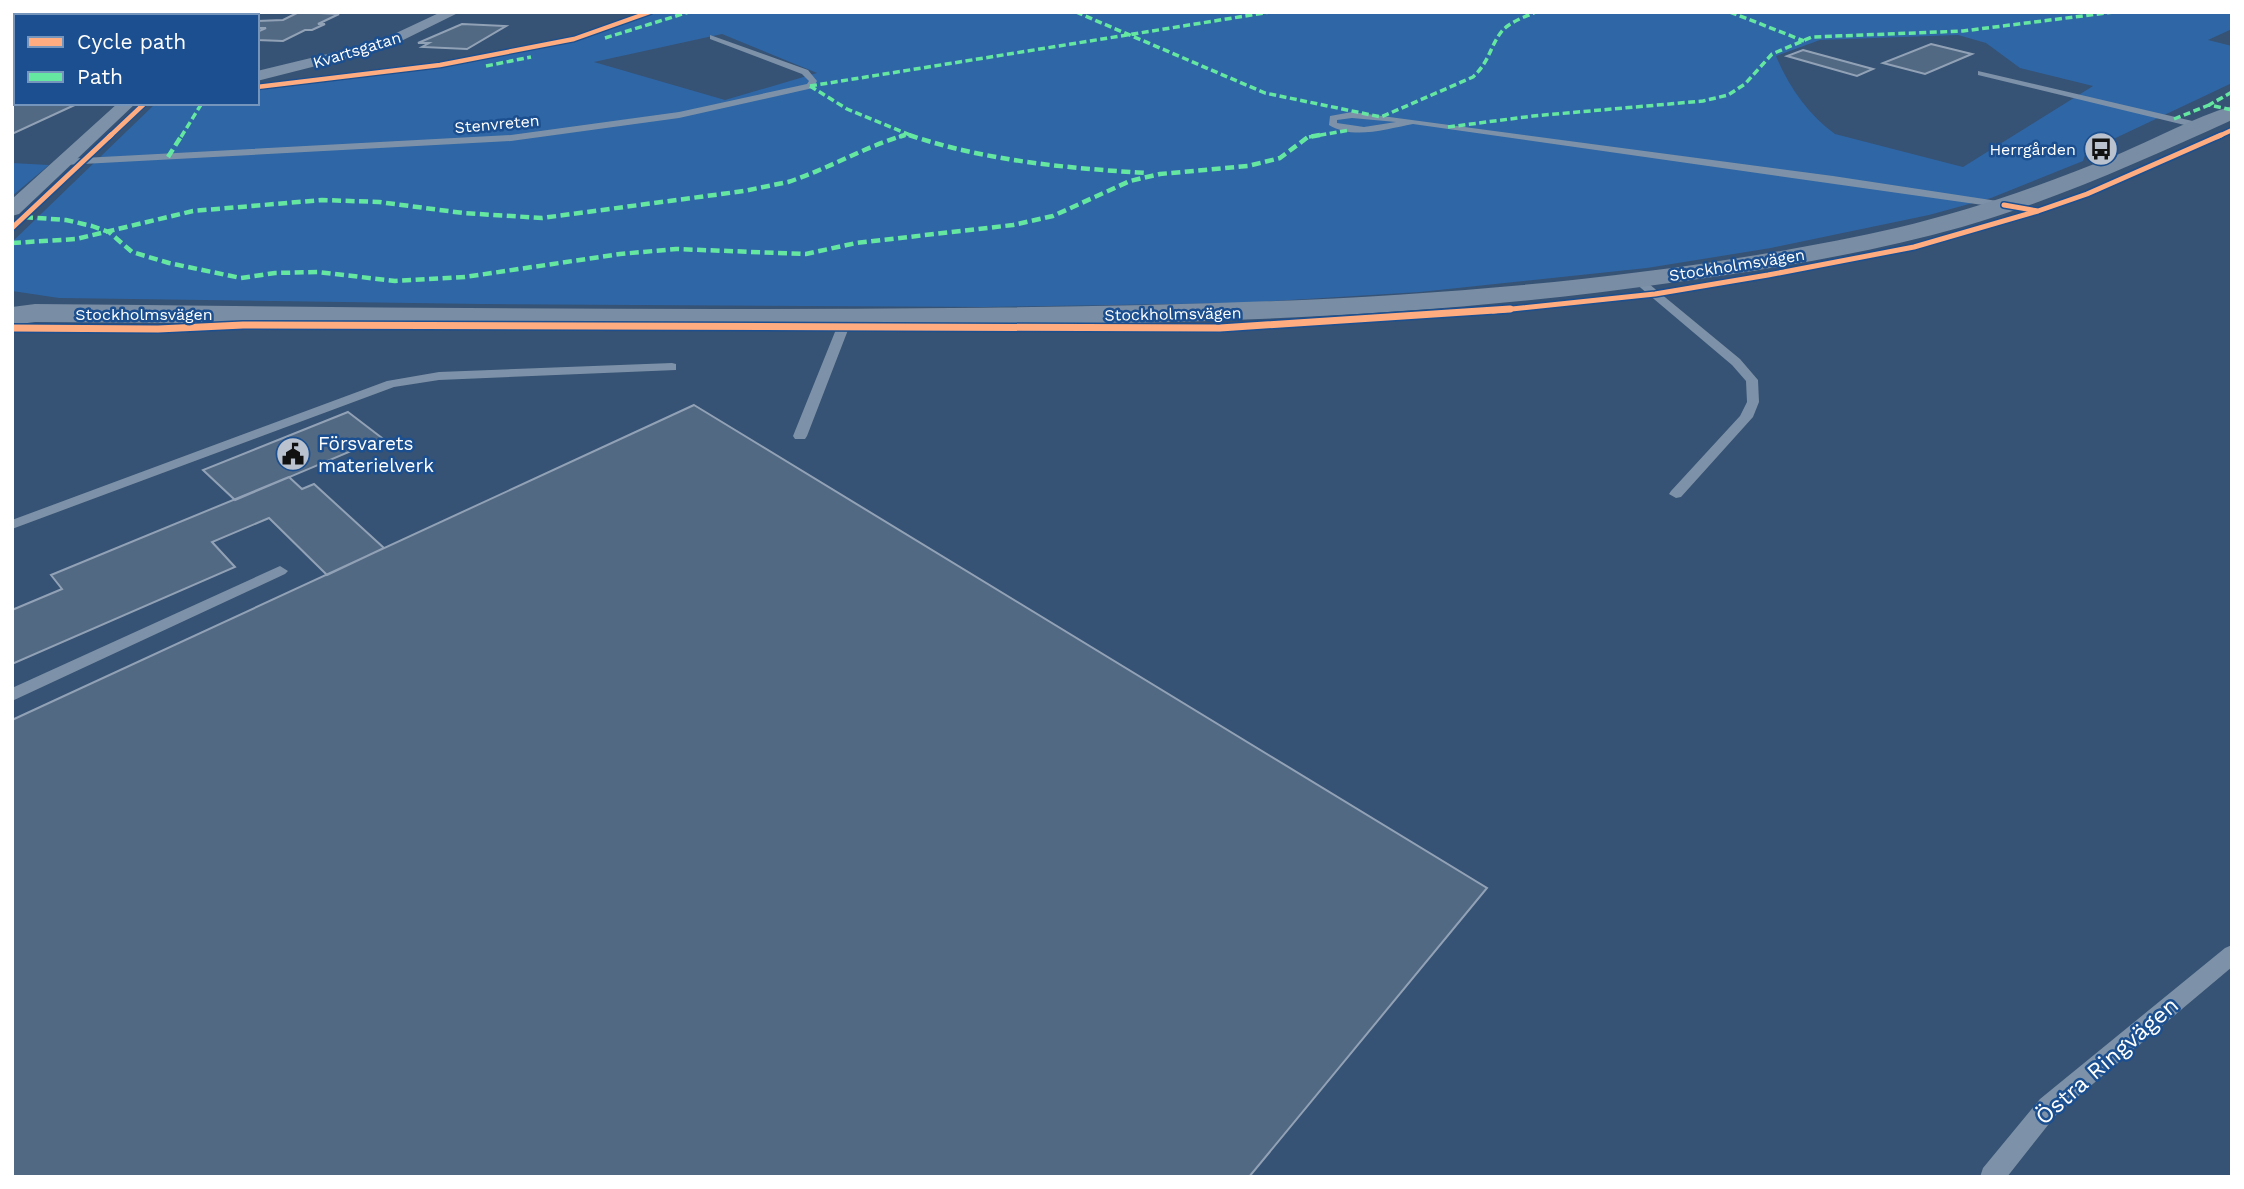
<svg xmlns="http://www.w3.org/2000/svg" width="2244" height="1189" font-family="'Work Sans',sans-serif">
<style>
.green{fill:#2f66a5;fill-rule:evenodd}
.building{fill:#526984;stroke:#92a2b6;stroke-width:2}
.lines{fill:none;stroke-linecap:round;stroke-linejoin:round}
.lane{fill:#7d92a8;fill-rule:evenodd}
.street{fill:#7d92a8;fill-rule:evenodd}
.secondary{fill:#798da4;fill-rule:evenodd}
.quiet-far1{stroke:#66e7a1;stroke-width:3.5;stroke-dasharray:7 3.5;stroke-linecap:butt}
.quiet{stroke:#66e7a1;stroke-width:4.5;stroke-dasharray:9 4.5;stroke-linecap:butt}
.cycleway-far2-casing{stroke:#1b4f8f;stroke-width:7}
.cycleway-far1-casing{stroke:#1b4f8f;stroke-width:8}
.cycleway-casing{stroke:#1b4f8f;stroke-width:10}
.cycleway-far2{stroke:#ffac80;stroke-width:4.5}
.cycleway-far1{stroke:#ffac80;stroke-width:5}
.cycleway{stroke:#ffac80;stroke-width:7}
.labels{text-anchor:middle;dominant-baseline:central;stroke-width:5;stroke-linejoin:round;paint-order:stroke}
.far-street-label{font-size:16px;fill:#fff;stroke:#1b4f8f}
.far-poi-label{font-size:16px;fill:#fff;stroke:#1b4f8f;text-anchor:end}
.poi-label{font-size:19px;fill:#fff;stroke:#1b4f8f;text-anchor:start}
.near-street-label{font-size:23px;fill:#fff;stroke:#1b4f8f}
</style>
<rect width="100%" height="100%" fill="#365274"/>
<path class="green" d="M658 12H2232V29L2208 40 2232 46V83L2086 152 2083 161 1991 198 1929 215 1771 248 1647 268 1420 292 1243 303 985 307 481 304 59 298 12 291V242L156 103H257V89L444 66 583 39ZM722 34 817 73 725 100 594 62ZM1958 35 1986 43 2020 68 2093 86 1963 167 1835 134C1808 114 1789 87 1776 56L1820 40Z
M12 163 49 165 12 196Z"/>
<path class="building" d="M53 12H92L83 16H44Z
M299 12 339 14 318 24H325L312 30H305L283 41 257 40V32L266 28H257V21L283 20Z
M462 24 506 26 467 49 422 47 429 43H418Z
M1931 44 1972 54 1925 74 1883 63Z
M1803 50 1873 69 1857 76 1787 56Z
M12 81H16V103H79L12 134Z
M694 405 1487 888 1249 1177H12V720Z
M348 412 382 438 235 500 203 470Z
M289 477 302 489 314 484 384 548 327 575 269 518 212 542 235 567 12 664V610L62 589 51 575Z"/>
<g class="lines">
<path class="lane" d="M710 35 808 70 817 81 813 88 679 118 511 141 64 165 59 162 64 159 511 135 679 112 807 84 809 81 802 74 710 39Z
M1978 71 2201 123 2205 126 2201 129 1978 75Z
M1352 112 1833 176 2004 202 2009 205 2004 208 1413 124C1386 129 1353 140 1329 125L1330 116ZM1352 118 1396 122 1364 127 1337 123V120Z
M1635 279H1643L1740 359 1758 380 1759 402 1753 417 1681 497 1676 498 1669 494 1671 491 1740 416 1747 402 1746 381 1732 365 1635 283Z
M847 313 853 317 807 436 805 439H795L793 436 841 317Z
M672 363 676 364V370L439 380 394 387 12 529V520L387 381 439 372Z
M280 566 288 571 285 574 12 701V688Z
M2232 945V967L2056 1115 2007 1177H1980L1983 1168 2040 1099 2225 948Z"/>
<path class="street" d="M441 12H460L387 48 257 81V71L377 42Z
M12 42H16V52H12Z
M118 103H136L19 214 12 216V199Z"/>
<path class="secondary" d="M2232 106V120C2144 160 2055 200 1962 227 1869 253 1772 269 1677 282 1411 321 1142 325 873 326 594 326 314 324 35 322L12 325V307L35 304C340 307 646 311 951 308 1267 305 1587 297 1896 228 1973 210 2046 184 2119 154 2156 138 2193 118 2232 106Z"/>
<path class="quiet-far1" d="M1076 12 1265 93 1381 117 1473 77C1490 61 1490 46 1502 31 1511 21 1525 17 1536 12
M1730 12 1804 41
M605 38 689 12
M486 66 531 57
M810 86 1270 12
M810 86 847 109 915 137
M2232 92 2209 105 2232 110
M2174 119 2209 105
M1448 127 1533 116 1703 101 1728 95 1745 84 1772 54 1812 37 1963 31 2114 12
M181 137 202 103
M899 137 908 134
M1309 137 1350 130"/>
<path class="quiet" d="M909 135C986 161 1066 168 1146 173
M168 157 182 135
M24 217 66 220 92 226 109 232 132 252 169 263 241 278 275 273 318 272 395 281 465 277 620 254 676 249 806 254 856 243 1013 225 1053 216 1130 181 1160 174 1248 166 1280 158 1308 137 1320 135
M12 243 76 239 193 211 322 200 379 202 463 213 542 218 744 191 788 182C828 169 864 147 905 135"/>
<g class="cycleway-far2-casing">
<path id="cycleway-far2" d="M257 87 440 65 574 39 650 12
M109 137 145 103
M2217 137 2232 130"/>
</g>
<g class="cycleway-far1-casing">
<path id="cycleway-far1" d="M2004 205 2038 211 2087 194 2221 135
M12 228 111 135
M1493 311 1655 294 1768 275 1914 247 2038 211"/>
</g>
<g class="cycleway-casing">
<path id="cycleway" d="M12 328 158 329 243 325 1220 328 1510 309"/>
</g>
<use href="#cycleway-far2" class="cycleway-far2"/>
<use href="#cycleway-far1" class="cycleway-far1"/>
<use href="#cycleway" class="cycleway"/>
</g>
<defs>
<g id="bus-disc" transform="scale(1.75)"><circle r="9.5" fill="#b9c2ce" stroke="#1b4f8f"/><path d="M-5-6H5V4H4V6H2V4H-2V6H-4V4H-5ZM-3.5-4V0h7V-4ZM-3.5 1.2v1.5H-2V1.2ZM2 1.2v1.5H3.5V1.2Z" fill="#111"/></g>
<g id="civic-disc" transform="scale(1.75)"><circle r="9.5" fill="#b9c2ce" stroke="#1b4f8f"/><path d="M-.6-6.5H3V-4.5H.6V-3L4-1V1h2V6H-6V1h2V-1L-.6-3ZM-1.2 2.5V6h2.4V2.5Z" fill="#111"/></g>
</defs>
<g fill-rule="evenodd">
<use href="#bus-disc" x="2101" y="149"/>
<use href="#civic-disc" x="293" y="454"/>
</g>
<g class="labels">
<g class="far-street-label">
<text transform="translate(357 50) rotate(-17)">Kvartsgatan</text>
<text transform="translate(497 124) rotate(-5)">Stenvreten</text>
<text transform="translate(1737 265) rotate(-9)">Stockholmsvägen</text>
<text x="144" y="314">Stockholmsvägen</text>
<text transform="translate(1173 314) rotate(-1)">Stockholmsvägen</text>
</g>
<g class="far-poi-label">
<text x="2076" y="149">Herrgården</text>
</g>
<g class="poi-label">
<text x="318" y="443">Försvarets<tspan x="318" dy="22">materielverk</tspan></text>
</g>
<g class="near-street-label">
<text transform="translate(2107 1061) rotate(-41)">Östra Ringvägen</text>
</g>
</g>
<rect width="2244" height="1189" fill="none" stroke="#ffffff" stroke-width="28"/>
<rect x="14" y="14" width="245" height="91" fill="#1b4f8f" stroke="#7695bc" stroke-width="2"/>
<rect x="28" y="37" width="35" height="10" fill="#ffac80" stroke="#7695bc" stroke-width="2"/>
<text x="77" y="49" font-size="21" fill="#ffffff">Cycle path</text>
<rect x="28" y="72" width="35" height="10" fill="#66e7a1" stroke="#7695bc" stroke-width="2"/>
<text x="77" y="84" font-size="21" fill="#ffffff">Path</text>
</svg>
